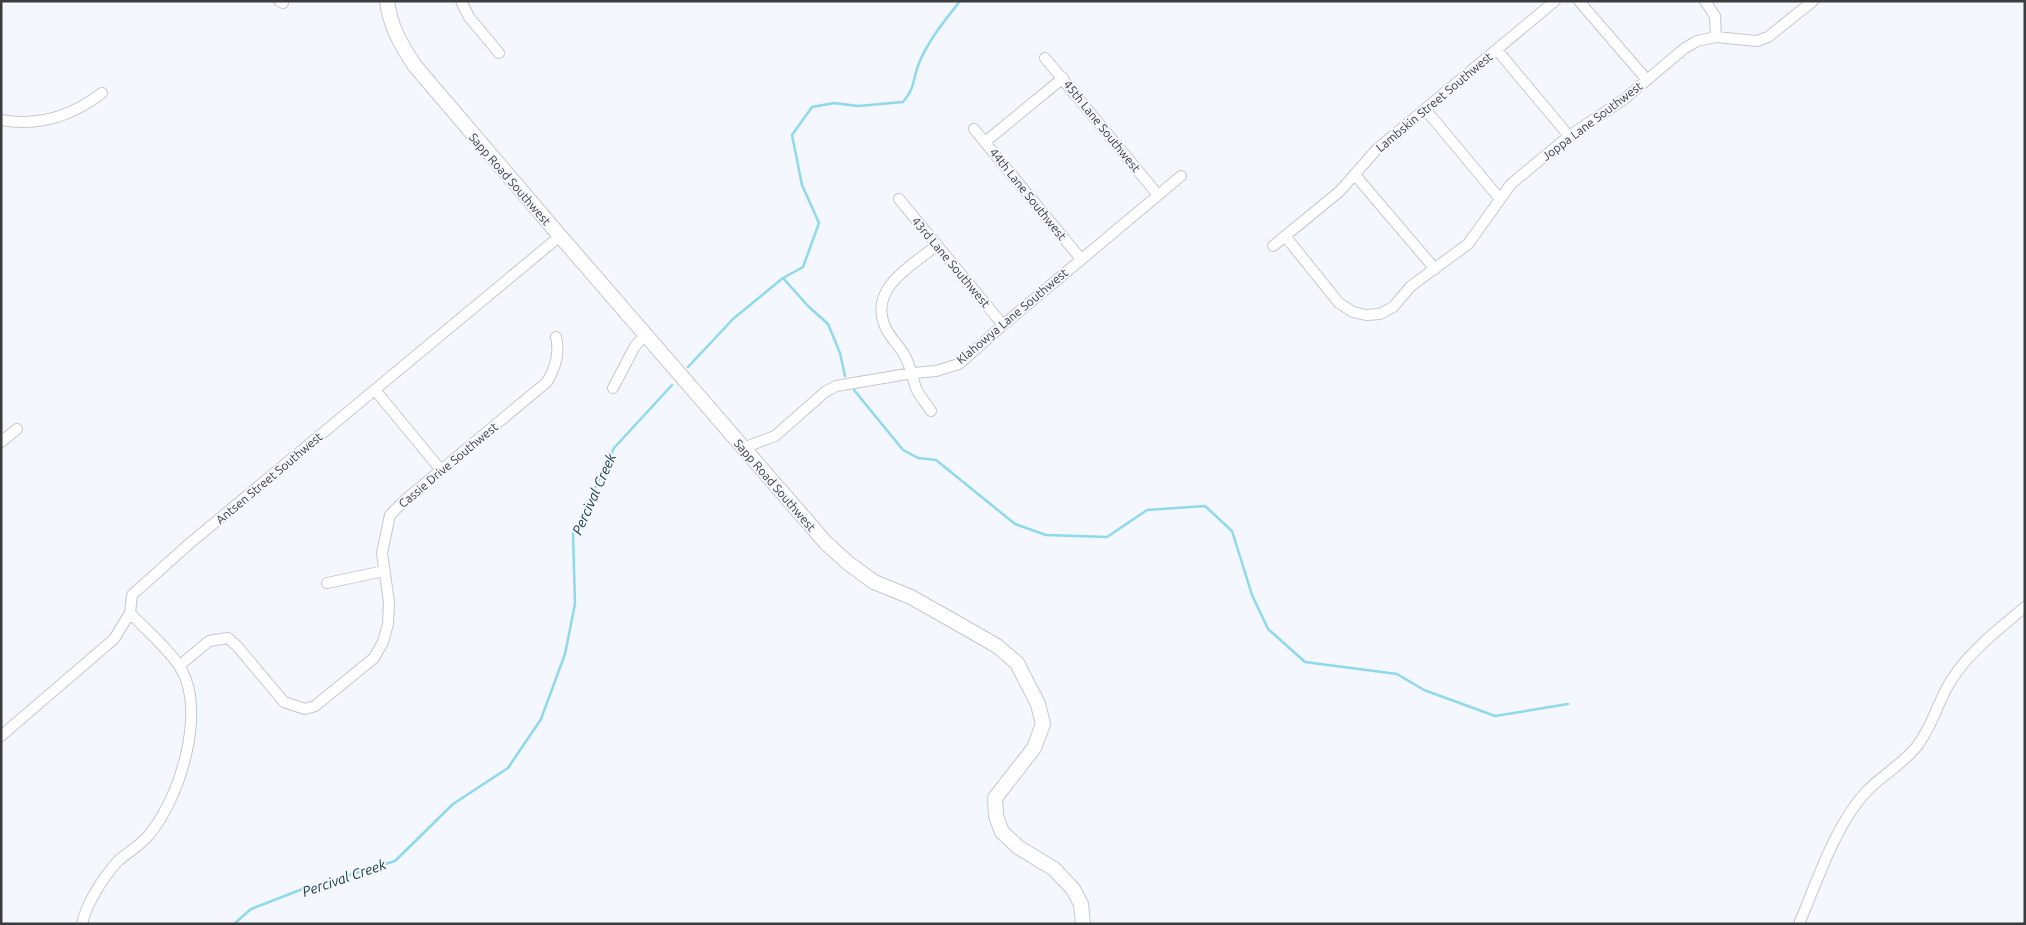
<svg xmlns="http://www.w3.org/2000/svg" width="2026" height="925" font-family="Ubuntu,sans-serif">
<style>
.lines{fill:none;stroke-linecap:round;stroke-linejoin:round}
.stream{stroke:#8ed9eb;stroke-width:2.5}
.minor-casing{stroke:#c5c8ce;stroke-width:12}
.tertiary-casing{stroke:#c5c8ce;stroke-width:16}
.minor{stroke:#fff;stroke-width:10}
.tertiary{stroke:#fff;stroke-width:14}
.labels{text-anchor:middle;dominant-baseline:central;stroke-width:4;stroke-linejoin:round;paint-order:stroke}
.street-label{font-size:12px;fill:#3a3c3e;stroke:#f4f7fd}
.water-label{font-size:14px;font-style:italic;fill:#12363e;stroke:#f4f7fd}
</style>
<rect width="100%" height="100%" fill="#f4f7fd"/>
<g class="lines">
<path class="stream" d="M783 278 808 306 828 324 840 353 845 376
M688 367 733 319 783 278 803 267 819 223 802 185 792 135 812 107 834 103 858 106 903 102C916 87 912 80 919 63 928 41 945 20 960 1
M854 390 903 450 918 458 936 460 1015 524 1046 535 1107 537 1147 510 1205 506 1232 531 1252 595 1268 629 1305 662 1397 674 1424 690 1495 716 1568 704
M234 924 251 909 300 890 395 861 453 804 508 768 541 719 565 654 575 604 573 534 614 448 672 385"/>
<g class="minor-casing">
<path id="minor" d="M279 1 283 3
M461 1 469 17 499 53
M1579 1 1647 80
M1705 1 1715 16 1716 37
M1497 50 1569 136
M1045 58 1158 195
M1425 109 1500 199
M1 120C39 127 72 116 102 93
M974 129 1081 259
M985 142 1063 78
M1355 175 1435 269
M899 199 1003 325
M1285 236 1339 303 1353 312 1366 315 1380 314 1393 307 1411 286 1468 244 1511 184 1569 136 1623 100 1685 48 1697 41 1716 37 1757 41 1768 37 1813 1
M1273 246 1340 191 1377 149 1555 1
M613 388 635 346 646 334
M375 390 441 470
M931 411C927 404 919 396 916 388 912 377 911 368 905 356 899 345 888 336 884 324 870 287 913 265 937 245
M1 442 17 429
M743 448 775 436 825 392 836 386 913 373 936 371 959 364 1003 325 1181 176
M327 583 384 571
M179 666 209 641 228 638 237 646 284 702 305 709 315 706 374 658 383 642 388 624 389 602 382 553 390 515 406 499 547 382C555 368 560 354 556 337
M1 736 114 639 130 613 132 595 189 544 560 236
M82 924C86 904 104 876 118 861 127 853 139 846 147 837 179 802 207 712 181 669 171 651 145 629 130 613
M1799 924C1817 882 1835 825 1866 792 1882 775 1903 764 1917 746 1933 726 1938 700 1952 679 1971 650 1999 629 2025 607"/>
</g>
<g class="tertiary-casing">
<path id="tertiary" d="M387 1C390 26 401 45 415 66L560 236 826 543 848 563 874 582 911 597 964 627 997 646 1017 663 1038 704 1043 724 1034 748 995 798 996 816 1002 832 1018 847 1054 869 1073 889 1081 904 1083 924"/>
</g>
<use href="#minor" class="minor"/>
<use href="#tertiary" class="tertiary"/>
</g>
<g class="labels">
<g class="street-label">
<text transform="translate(1434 102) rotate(-40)">Lambskin Street Southwest</text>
<text transform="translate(1592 121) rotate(-37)">Joppa Lane Southwest</text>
<text transform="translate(1102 126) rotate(51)">45th Lane Southwest</text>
<text transform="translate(510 179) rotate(49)">Sapp Road Southwest</text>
<text transform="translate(1028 194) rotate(51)">44th Lane Southwest</text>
<text transform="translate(951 262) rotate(50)">43rd Lane Southwest</text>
<text transform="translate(1012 316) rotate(-40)">Klahowya Lane Southwest</text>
<text transform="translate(448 465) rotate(-40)">Cassie Drive Southwest</text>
<text transform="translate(269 478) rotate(-40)">Antsen Street Southwest</text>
<text transform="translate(775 485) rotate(49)">Sapp Road Southwest</text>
</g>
<g class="water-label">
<text transform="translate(594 494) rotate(-66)">Percival Creek</text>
<text transform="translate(344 878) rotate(-19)">Percival Creek</text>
</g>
</g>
<rect width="2026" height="925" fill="none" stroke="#3a3c3e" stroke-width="5"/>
</svg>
